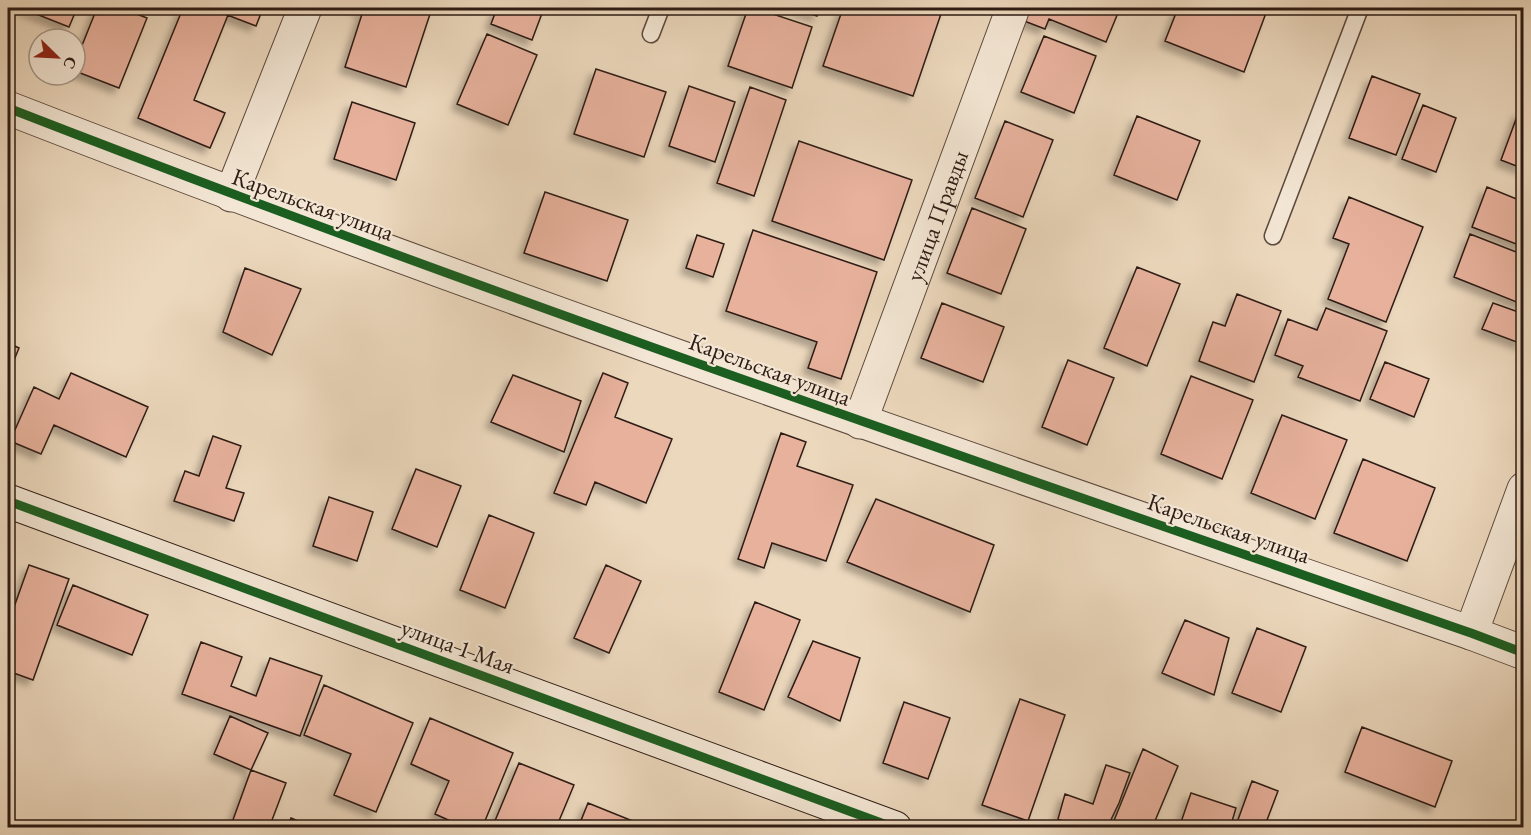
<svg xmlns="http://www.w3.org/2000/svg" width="1531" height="835" font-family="'EB Garamond',serif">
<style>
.building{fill:#e7b19c;stroke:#2d1b14;stroke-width:1.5;filter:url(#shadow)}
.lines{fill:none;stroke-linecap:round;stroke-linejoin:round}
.lane-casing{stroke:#5d4a3e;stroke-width:19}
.street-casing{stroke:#5d4a3e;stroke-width:35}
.secondary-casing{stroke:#2d1b14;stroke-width:35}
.lane{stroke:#f3e6d4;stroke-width:16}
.street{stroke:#f3e6d4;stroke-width:33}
.secondary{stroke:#f3e6d4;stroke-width:33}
.cycleway-casing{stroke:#f3e6d4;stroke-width:13}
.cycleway{stroke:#1b5e20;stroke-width:9}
.labels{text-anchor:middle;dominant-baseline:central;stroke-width:4.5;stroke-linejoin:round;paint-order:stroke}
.street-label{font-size:24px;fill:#2d1b14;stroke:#f3e6d4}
</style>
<defs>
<filter id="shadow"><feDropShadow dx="-5.5" dy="5.5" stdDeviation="3" flood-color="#0004"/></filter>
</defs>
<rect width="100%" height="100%" fill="#ecd8bd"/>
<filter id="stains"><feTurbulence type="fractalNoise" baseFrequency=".00333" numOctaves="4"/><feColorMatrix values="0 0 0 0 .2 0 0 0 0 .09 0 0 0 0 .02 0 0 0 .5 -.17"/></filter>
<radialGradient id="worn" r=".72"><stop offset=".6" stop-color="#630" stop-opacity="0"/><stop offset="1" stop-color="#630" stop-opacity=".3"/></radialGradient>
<path class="building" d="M21 8H77L69 27Z
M97 8H121L147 18 119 88 75 71V63Z
M183 8H209L228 15 194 100 225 113 210 148 138 118Z
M209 8H263L256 26Z
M354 8H432L406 87 345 67 363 11Z
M497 8H544L532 40 491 24Z
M748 8H755L812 27 792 88 728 66Z
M792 8H819L817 16Z
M843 8H870L884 12 885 8H943L913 96 823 66Z
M1023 8H1120L1106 42 1049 19 1045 29 1019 19Z
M1178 8H1251L1266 13 1244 72 1165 41Z
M487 34 537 55 508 125 457 104Z
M1044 36 1096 56 1074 113 1021 92Z
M596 69 666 92 644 157 574 134Z
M1372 76 1420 94 1396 155 1349 138Z
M689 86 735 102 715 162 669 146Z
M750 87 786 100 754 196 717 183Z
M352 102 415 123 396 180 334 159Z
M1423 105 1456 118 1436 172 1402 159Z
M1519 111 1524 113V169L1501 160Z
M1137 116 1200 141 1177 200 1114 175Z
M1005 121 1053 140 1023 217 975 198Z
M799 141 912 180 884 260 772 221Z
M1487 187 1524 202V247L1472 227Z
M545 192 628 220 607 281 524 253Z
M1349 197 1423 227 1386 322 1328 299 1349 244 1333 238Z
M972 208 1026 229 1001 294 947 273Z
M753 230 877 272 841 379 808 368 817 342 726 311Z
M1470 234 1524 255V305L1454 277Z
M697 235 724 244 713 277 686 268Z
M1137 267 1180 284 1147 366 1104 348Z
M245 268 301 289 272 355 223 332Z
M1237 294 1281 311 1254 382 1199 361 1213 322 1225 326Z
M942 303 1004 327 983 382 921 358Z
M1493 303 1524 314 1522 344 1482 329Z
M1326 308 1387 331 1360 401 1298 377 1303 366 1275 355 1288 319 1317 330Z
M8 343 19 348 8 375Z
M1068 360 1114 378 1087 445 1042 427Z
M1385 362 1429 379 1414 417 1370 399Z
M71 373 148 407 126 457 54 425 41 454 10 441 34 387 59 399Z
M603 373 628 383 615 417 672 439 646 503 595 482 586 505 554 493Z
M513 375 581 401 564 452 491 422Z
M1191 376 1253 400 1222 479 1161 454Z
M1282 415 1347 440 1315 519 1251 493Z
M781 433 806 442 797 466 853 485 826 561 772 543 764 568 738 559Z
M213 436 241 446 226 488 244 493 234 521 174 501 185 471 199 476Z
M1363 459 1435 488 1407 561 1334 533Z
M416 469 461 486 437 547 392 529Z
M329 497 373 512 357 561 313 546Z
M876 499 994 545 970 612 847 562Z
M489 515 534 533 505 608 460 590Z
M29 565 69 579 33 680 8 671V624Z
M606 565 641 581 609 653 574 638Z
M73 585 148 615 132 655 57 625Z
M755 602 800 620 764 710 719 692Z
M1185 620 1229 638 1214 695 1162 673Z
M1257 628 1306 647 1281 712 1232 693Z
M813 641 860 658 840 721 788 697Z
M201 642 242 657 231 686 256 696 270 658 322 676 300 736 182 694Z
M324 685 413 723 376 812 334 795 351 754 304 735Z
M1020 699 1065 715 1028 821 982 805Z
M904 702 950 718 928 779 883 763Z
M230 716 268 733 251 770 214 754Z
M430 718 513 753 482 828H466L435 814 449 781 411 764Z
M1362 727 1452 761 1435 807 1345 772Z
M1143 749 1178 766 1152 828H1111Z
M519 763 574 785 556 828H492Z
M1106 765 1130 773 1119 803 1107 828H1080L1058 819 1065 794 1093 804Z
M251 770 286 783 269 828H230Z
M1252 781 1278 791 1264 828H1235Z
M1191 793 1236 808 1230 828H1179Z
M588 803 650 828H578Z
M291 818 315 828H287Z"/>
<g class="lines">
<g class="lane-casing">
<path id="lane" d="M651 34 661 8
M1273 236 1360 8"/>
</g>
<g class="street-casing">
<g id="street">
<path d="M8 108C491 296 981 463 1471 633L1524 653"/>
<path d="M231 195 305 8"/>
<path id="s1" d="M860 422 1013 8"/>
<path d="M1471 633 1524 489"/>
</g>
</g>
<g class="secondary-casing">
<path id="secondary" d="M8 501 895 828"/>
</g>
<use href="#lane" class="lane"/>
<use href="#street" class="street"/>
<use href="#secondary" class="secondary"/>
<g class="cycleway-casing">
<path id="cycleway" d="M8 108C491 296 981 463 1471 633L1524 653
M8 501 895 828"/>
</g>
<use href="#cycleway" class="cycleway"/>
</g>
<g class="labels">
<g class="street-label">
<text transform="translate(313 204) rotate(20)">Карельская улица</text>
<text stroke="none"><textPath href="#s1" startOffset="220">улица Правды</textPath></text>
<text transform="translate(770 369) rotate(20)">Карельская улица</text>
<text transform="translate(1229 528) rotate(19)">Карельская улица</text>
<text transform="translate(458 646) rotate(20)">улица 1 Мая</text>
</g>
</g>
<rect width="1531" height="835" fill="none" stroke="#ecd8bd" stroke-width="30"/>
<rect x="9" y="9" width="1513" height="817" fill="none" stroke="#2d1b14" stroke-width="3"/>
<rect x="15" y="15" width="1501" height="805" fill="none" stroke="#2d1b14" stroke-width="1.5"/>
<g transform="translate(57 57) rotate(114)"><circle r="28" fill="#f3e6d4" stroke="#a49587" stroke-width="1.5"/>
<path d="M0-4.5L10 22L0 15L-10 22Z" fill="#8f2418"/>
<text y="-9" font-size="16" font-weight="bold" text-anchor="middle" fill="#2d1b14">С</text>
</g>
<rect width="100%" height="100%" filter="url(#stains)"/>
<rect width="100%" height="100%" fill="url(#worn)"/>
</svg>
